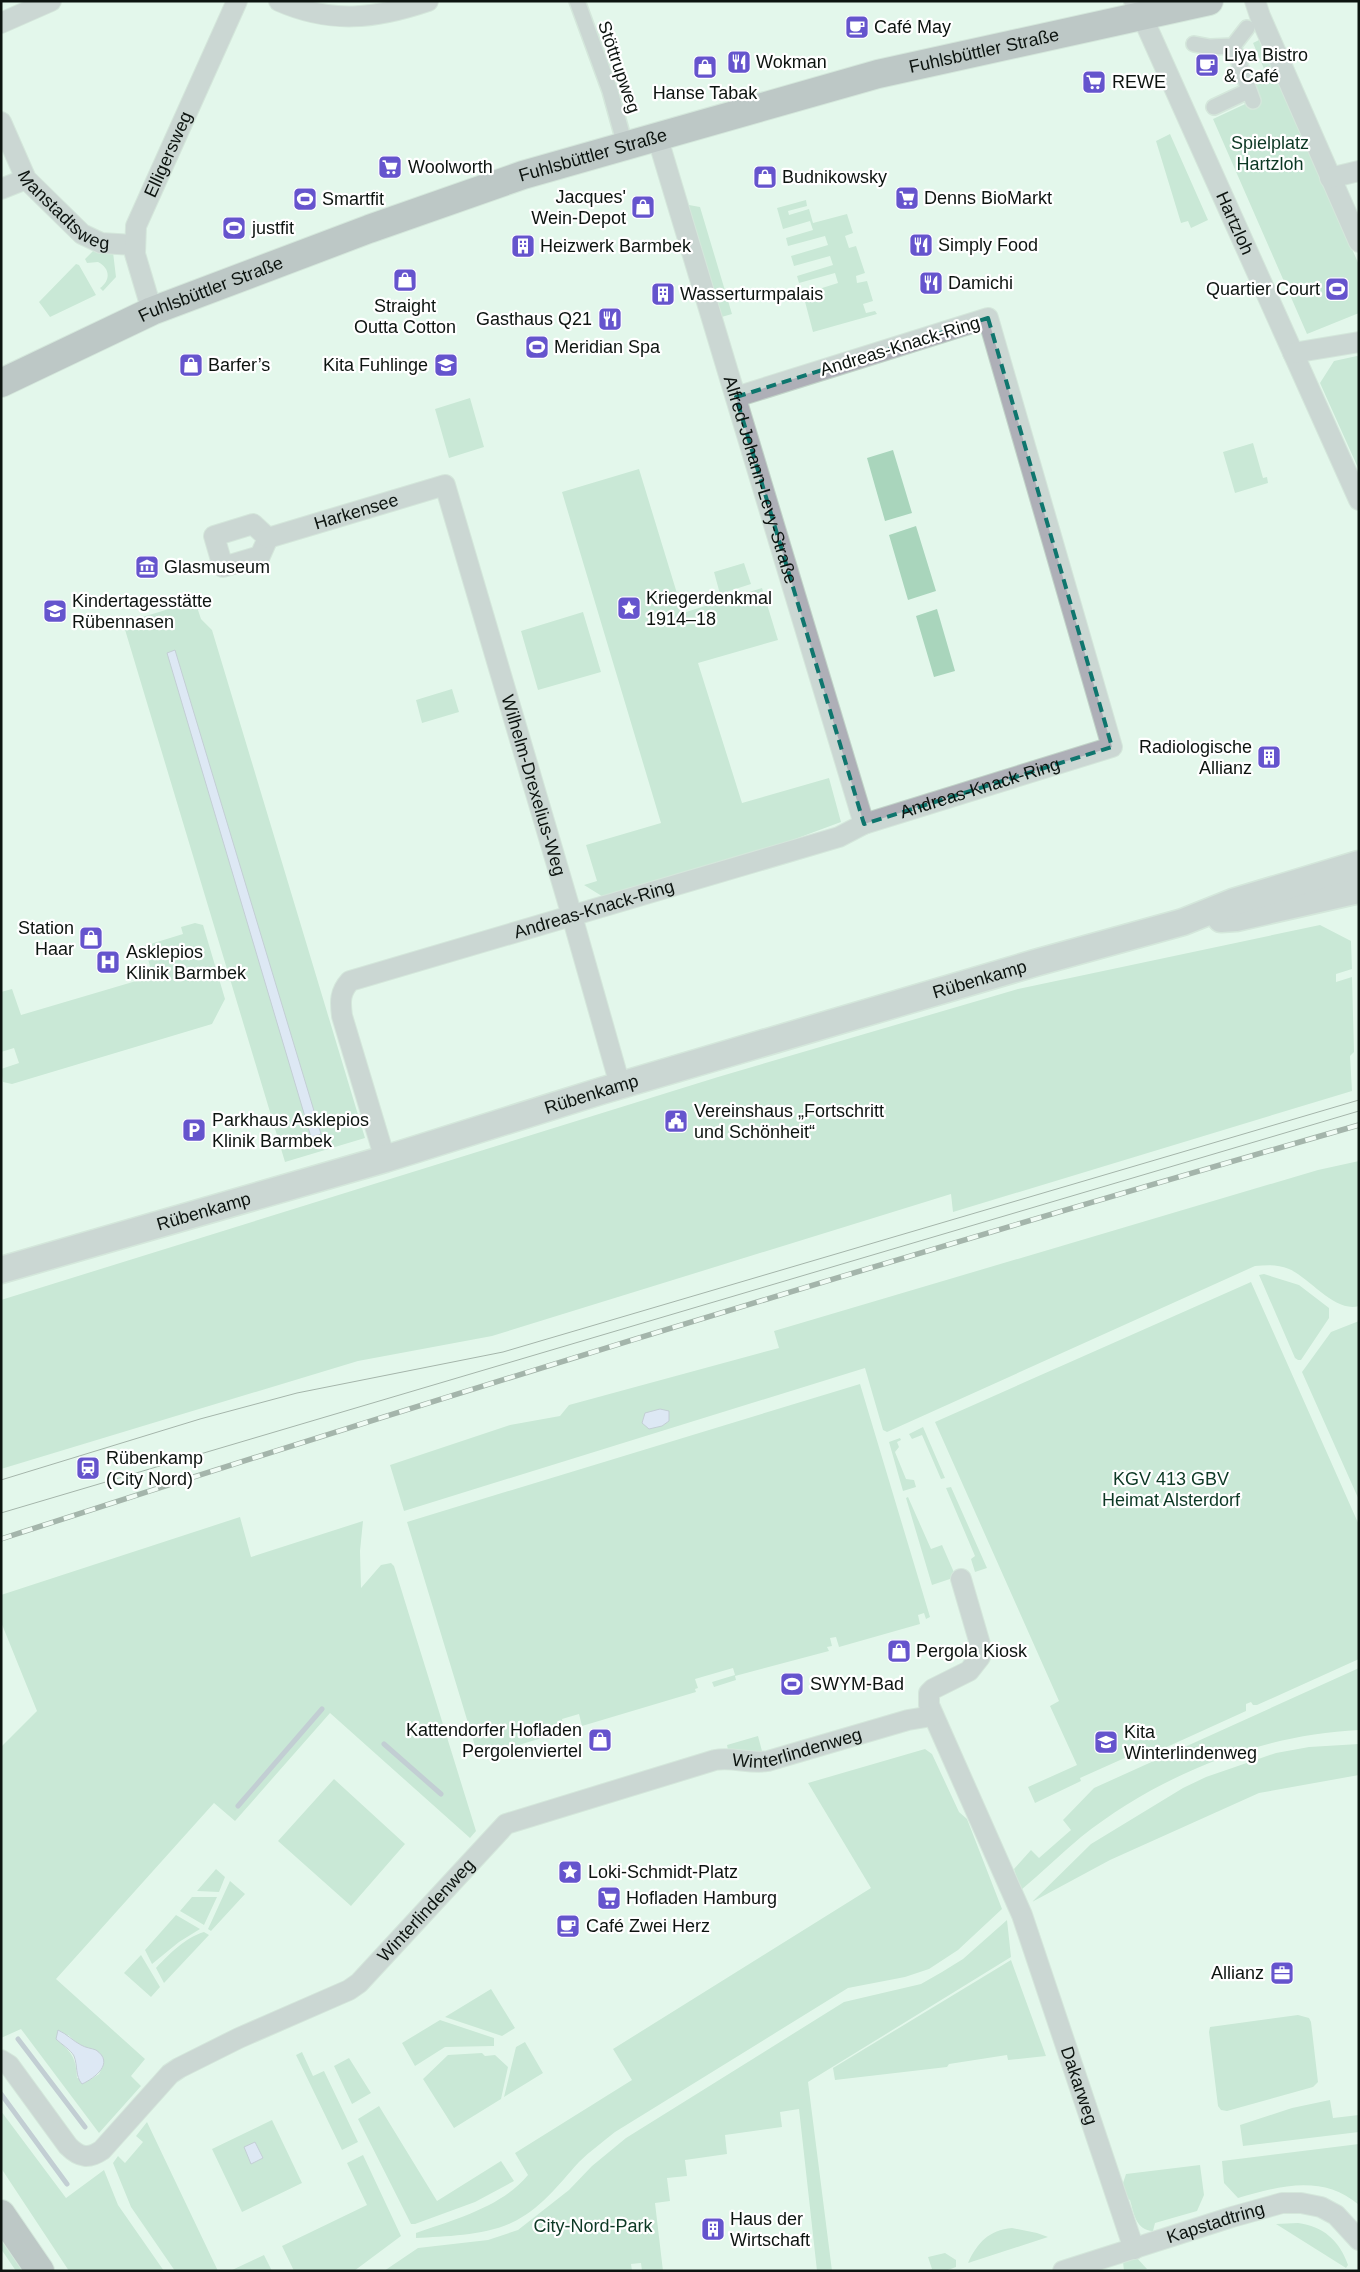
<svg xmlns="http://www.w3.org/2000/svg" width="1360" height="2272" font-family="Helvetica,sans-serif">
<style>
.green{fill:#a9d5bc;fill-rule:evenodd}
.water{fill:#d6d6ff;stroke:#9a9cb7}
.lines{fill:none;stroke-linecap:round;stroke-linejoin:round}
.stream{stroke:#9a9cb7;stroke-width:5}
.pedestrian-casing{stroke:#c1d3c8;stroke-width:18}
.minor-casing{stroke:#c1d3c8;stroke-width:22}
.tertiary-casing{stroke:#c1d3c8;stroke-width:29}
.secondary-casing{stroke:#c1d3c8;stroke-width:30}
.pedestrian{stroke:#aeafb7;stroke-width:15}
.minor{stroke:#aeafb7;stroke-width:20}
.tertiary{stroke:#aeafb7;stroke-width:26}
.secondary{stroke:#8e8e9a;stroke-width:28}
.tram{stroke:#58645d;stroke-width:1}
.rail-casing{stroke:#58645d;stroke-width:5.5}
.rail{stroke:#fff;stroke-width:4;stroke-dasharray:11;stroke-linecap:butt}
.marked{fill:none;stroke:#0f766e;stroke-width:4;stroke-dasharray:10 6;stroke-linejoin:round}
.labels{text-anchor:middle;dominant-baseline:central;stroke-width:4.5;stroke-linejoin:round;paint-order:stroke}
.poi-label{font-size:18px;fill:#0d1410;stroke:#fff;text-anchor:start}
.street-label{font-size:18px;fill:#0d1410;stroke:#fff}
.park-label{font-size:18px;fill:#0c3824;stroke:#fff}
</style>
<rect width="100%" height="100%" fill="#e3f7eb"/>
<path class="green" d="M1259 40 1282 87 1359 265V313L1307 334 1213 119 1258 98 1255 85 1265 71 1253 43Z
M1170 134 1208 220 1191 228 1188 221 1181 223 1156 141Z
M806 200 807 206 788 211 789 215 809 209 813 223 847 214 853 233 845 236 849 248 856 246 865 273 856 276 857 283 867 281 873 301 863 304 866 313 875 311 877 314 813 332 803 294 838 283 835 273 799 283 797 276 833 265 830 256 794 266 791 256 828 245 825 236 788 246 786 238 813 230 810 221 783 229 777 208Z
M689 205 700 207 732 314 718 318 691 225Z
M94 250 113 252 116 277 103 291 100 288C111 280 110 268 98 262L87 263 85 259Z
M76 264 79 265 96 295 50 317 39 302Z
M1357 356 1359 357V470L1320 383 1334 361Z
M470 398 484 447 449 458 435 409Z
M1253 443 1263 478 1267 477 1268 483 1235 493 1223 452Z
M893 450 912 513 885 521 867 458Z
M639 469 683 613 762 588 778 640 698 663 742 803 829 778 841 822 738 860 605 898 584 885 597 881 586 845 661 823 562 492Z
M916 526 936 591 908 600 889 535Z
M744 563 751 584 720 594 714 572Z
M195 601 201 619 212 630 365 1138 285 1162 123 623Z
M937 609 955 671 934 677 916 616Z
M583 612 601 672 538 690 521 631Z
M452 689 459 712 422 723 416 700Z
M195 923 203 925 225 999 212 1024 12 1084 3 1082 1 1069 19 1063 14 1048 1 1052V992L12 989 21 1015 153 976 144 946 183 934 181 927Z
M1320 925 1351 941 1352 969 1336 974V982L1352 977 1354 1052 1350 1056 1352 1091 953 1212 951 1194 492 1336 358 1361 1 1469V1300L718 1077 1018 989Z
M1359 1161V1306C1335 1313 1310 1278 1289 1269 1277 1264 1267 1265 1255 1266L887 1432 883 1430 865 1368 404 1511 390 1465 510 1425 560 1416 569 1405 779 1348 774 1331 1318 1170Z
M1264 1274 1299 1285 1329 1308V1318L1301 1360H1298L1295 1358 1259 1275Z
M1251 1282 1359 1525V1659L1257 1705H1253L1251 1702 1246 1704V1711L1158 1751 1147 1748 1080 1778 1081 1781 1035 1803 1028 1787 1077 1765 1050 1706 1059 1701 935 1422Z
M1359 1321V1500L1302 1372 1331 1332Z
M860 1384 930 1617 926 1619 924 1613 918 1615 920 1624 839 1647 836 1637 830 1638 832 1646 827 1647 829 1651 735 1676 736 1680 714 1687 712 1682 735 1675 733 1668 695 1679 698 1688 695 1689 696 1692 582 1726 579 1714 562 1719 565 1731 502 1750 501 1748 482 1754 479 1745 475 1746 407 1522Z
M923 1427 945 1478 941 1479 922 1435 912 1439 909 1434Z
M900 1438 901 1440 897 1442 899 1447 895 1452 906 1479 914 1480 916 1487 903 1491 889 1442Z
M951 1487 987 1568 975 1572 971 1559 975 1556 946 1488Z
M908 1497 931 1549 942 1545 956 1577 932 1585 906 1498Z
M240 1517 251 1557 363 1521 360 1551 361 1588 381 1565 391 1563 394 1566 476 1831 470 1838 330 1713 235 1821 214 1803 56 1979 145 2059 131 2076 141 2086 99 2133 21 2029 1 2038V1747L37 1711 1 1622V1595ZM68 2035C72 2038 76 2043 81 2045 95 2053 100 2047 103 2066L99 2074 90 2080 77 2078C76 2064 75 2056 64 2046Z
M1359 1668V1730C1259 1735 1159 1775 1081 1837 1061 1854 1041 1873 1021 1890L1014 1869 1031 1850 1039 1858 1071 1830 1063 1820 1094 1788Z
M758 1736 762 1751 754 1754 728 1750 727 1745Z
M1359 1744V1775L1259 1793 1110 1860 1032 1902 1091 1844 1183 1788 1206 1777 1276 1753 1309 1747Z
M925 1749 932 1754 959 1812 967 1819 1002 1909 958 1950 929 1969 905 1977 848 1988 615 2132C603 2142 590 2151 579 2162 558 2185 540 2210 511 2223 482 2236 446 2236 416 2238V2233C453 2220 502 2207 528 2175L515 2153 632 2080 613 2049 871 1888 808 1783Z
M334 1779 405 1844 351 1906 278 1841Z
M216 1869 225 1877 219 1892 197 1891Z
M230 1881 245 1894 211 1931 208 1929Z
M192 1897H217L204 1925 180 1911Z
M176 1915 200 1929 179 1942 152 1964 145 1950Z
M1007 1920 1011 1957 808 2082 832 2271H817L799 2109 780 2112 782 2127 725 2135 727 2154 685 2160 687 2176 667 2178 670 2201 655 2203 663 2271H642L641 2263 631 2264 632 2271H384L418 2248 488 2240 518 2230 569 2190 592 2166 626 2138 844 2002 921 1984 942 1972 963 1959Z
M204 1932 209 1935 164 1983 156 1968C169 1954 186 1937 204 1932Z
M141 1955 160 1987 151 1997 124 1973Z
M1011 1960 1046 2056 1008 2060 1007 2055 949 2064 947 2067 835 2080 833 2068Z
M491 1989 515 2028 502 2036 445 2017Z
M1298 2015 1309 2018 1311 2022 1318 2082 1313 2087 1227 2111 1221 2110 1218 2106 1209 2032 1210 2027Z
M440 2020 494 2038V2046L445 2047 415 2066 402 2043Z
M525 2042 543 2073 504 2097 516 2047Z
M302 2052 313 2076 324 2071 358 2142 342 2150 296 2055Z
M482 2053 485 2056 495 2055 508 2067 501 2099 454 2128 423 2079 448 2055Z
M349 2058 371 2093 352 2104 334 2066Z
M1330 2100 1333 2118 1359 2115V2132L1243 2146 1240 2125 1292 2108Z
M379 2106 437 2201 501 2161 514 2181 475 2202 415 2224H411L358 2119Z
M1 2111 66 2198 104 2170 118 2205 164 2271H69L1 2168Z
M272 2120 302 2183 242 2212 212 2149Z
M147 2122 218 2271H175L131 2207 113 2163 118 2156 125 2163 143 2142 136 2136Z
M1359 2144V2205C1323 2174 1279 2186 1238 2198L1224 2183 1222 2161Z
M363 2155 401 2236 354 2271H294L282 2246 367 2205 347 2163Z
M1200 2165 1204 2195 1197 2211 1155 2223 1153 2231C1136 2230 1134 2214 1130 2200L1119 2195 1126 2174Z
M1298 2223C1323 2226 1340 2241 1348 2265L1346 2268 1276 2224Z
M1012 2228 1037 2233 1048 2237 968 2263C977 2243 989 2230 1012 2228Z
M1 2240 23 2271H16L1 2249Z
M945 2253 956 2260V2267L945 2271H927L932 2269 928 2257Z
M264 2255 272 2271H230Z
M1137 2258 1147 2269 1124 2271 1123 2262Z"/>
<path class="water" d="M175 650 321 1134 311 1137 167 653Z
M660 1409 669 1411V1421L662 1426 649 1429 642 1423 645 1413Z
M58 2030C67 2034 73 2041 81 2045 86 2048 91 2048 96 2050 115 2063 95 2078 82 2084 75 2076 78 2066 74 2056 71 2050 61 2044 56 2039Z
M255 2142 263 2158 251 2164 244 2147Z"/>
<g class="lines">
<path class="stream" d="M384 1744 441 1794
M238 1806 322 1709
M18 2039 85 2127
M1 2094 67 2184"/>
<g class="pedestrian-casing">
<path id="pedestrian" d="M577 1 610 91 625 145
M1194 44 1210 47 1233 46 1253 101
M1233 46 1247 28
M1214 107 1248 91"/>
</g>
<g class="minor-casing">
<g id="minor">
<path d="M279 1C331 24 375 19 428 1"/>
<path id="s1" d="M1134 1 1142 16 1359 500"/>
<path d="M1255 1 1260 16 1359 242"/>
<path d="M1 23 51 1"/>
<path id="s2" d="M1 122 26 179 82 234 101 243 134 245"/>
<path id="s3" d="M657 136 864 824"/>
<path d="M1330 178 1359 171"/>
<path d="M1 189 26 179"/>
<path id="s4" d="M152 311 135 254 136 226 237 1"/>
<path d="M1293 353 1359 342"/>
<path d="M253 524 268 538 260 556 223 567 214 536Z"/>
<path id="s5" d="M268 538 445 485 572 916 620 1085"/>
<path id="s6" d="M385 1159 342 1016C340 1001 340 992 350 981L839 837 864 824 1112 747 988 318 736 397"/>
<path id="s7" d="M961 1579 980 1644V1657L969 1671 933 1689 929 1693V1705L1022 1915 1134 2249"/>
<path id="s8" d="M1 2060 9 2065 68 2146C80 2158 89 2159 102 2150L170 2074 179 2068 239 2038 349 1990 359 1983 506 1824 715 1760C733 1757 750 1764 768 1761L908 1720 932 1716"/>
<path id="s9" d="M1063 2271 1232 2217 1282 2203H1301L1321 2207 1336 2215 1359 2240"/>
</g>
</g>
<g class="tertiary-casing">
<g id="tertiary">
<path d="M1221 919 1236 918 1359 890"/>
<path id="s10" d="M1 1270 385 1159 601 1091 1035 963 1183 922 1233 902 1359 864"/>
</g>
</g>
<g class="secondary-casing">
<g id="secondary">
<path id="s11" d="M1 383 152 311 369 229 523 175 878 74 1209 1"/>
<path d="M1 2214 40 2271"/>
</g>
</g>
<use href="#pedestrian" class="pedestrian"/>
<use href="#minor" class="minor"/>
<use href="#tertiary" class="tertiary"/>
<use href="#secondary" class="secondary"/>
<path class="tram" d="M1 1480 200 1419 297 1393 503 1352 1359 1100
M1 1513 1359 1111"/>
<g class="rail-casing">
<path id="rail" d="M1 1539C451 1393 904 1255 1359 1125"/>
</g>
<use href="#rail" class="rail"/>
</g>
<path d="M0 0H1360V2272H0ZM988 318 1112 747 864 824 736 397Z" fill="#e3f7eb" fill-opacity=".55" fill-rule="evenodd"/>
<path class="marked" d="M988 318 1112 747 864 824 736 397Z"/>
<defs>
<g id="cafe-square" transform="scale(1.25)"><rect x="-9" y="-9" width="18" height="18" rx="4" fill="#6554cd" stroke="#fff"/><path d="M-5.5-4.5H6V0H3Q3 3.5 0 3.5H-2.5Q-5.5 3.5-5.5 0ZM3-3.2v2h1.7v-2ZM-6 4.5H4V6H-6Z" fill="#fff"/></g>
<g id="restaurant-square" transform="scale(1.25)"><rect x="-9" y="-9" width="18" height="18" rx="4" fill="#6554cd" stroke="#fff"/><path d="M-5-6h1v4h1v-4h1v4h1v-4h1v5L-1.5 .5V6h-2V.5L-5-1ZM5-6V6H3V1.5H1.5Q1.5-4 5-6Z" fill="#fff"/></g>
<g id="shop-square" transform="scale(1.25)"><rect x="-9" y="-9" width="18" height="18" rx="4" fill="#6554cd" stroke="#fff"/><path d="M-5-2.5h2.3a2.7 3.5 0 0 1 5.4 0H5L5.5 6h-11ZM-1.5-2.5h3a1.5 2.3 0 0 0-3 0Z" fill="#fff"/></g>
<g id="supermarket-square" transform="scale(1.25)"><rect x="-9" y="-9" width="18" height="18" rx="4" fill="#6554cd" stroke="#fff"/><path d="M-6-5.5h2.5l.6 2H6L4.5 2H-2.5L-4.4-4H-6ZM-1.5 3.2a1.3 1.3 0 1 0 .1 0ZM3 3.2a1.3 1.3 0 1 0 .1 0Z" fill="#fff"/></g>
<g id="stadium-square" transform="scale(1.25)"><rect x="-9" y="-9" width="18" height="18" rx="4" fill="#6554cd" stroke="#fff"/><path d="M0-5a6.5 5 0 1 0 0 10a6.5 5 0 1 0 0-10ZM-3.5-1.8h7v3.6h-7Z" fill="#fff"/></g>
<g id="building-square" transform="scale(1.25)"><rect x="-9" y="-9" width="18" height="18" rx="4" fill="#6554cd" stroke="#fff"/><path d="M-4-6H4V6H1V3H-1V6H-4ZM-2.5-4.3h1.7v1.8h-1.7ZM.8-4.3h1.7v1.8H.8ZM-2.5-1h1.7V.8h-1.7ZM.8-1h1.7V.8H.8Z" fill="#fff"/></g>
<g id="school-square" transform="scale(1.25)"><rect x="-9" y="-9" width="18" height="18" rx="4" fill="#6554cd" stroke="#fff"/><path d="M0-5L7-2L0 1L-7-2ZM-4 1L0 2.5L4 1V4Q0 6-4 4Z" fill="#fff"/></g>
<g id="museum-square" transform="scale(1.25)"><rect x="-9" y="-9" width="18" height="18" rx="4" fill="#6554cd" stroke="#fff"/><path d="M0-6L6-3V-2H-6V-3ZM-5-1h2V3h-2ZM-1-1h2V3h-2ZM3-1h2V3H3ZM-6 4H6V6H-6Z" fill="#fff"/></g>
<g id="sight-square" transform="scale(1.25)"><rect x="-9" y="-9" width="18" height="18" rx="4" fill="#6554cd" stroke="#fff"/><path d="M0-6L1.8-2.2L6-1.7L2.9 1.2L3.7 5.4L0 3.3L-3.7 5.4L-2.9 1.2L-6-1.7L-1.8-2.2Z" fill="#fff"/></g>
<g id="hospital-square" transform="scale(1.25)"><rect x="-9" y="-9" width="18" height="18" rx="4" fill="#6554cd" stroke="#fff"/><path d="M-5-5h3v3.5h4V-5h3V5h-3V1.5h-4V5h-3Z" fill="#fff"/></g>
<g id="civic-square" transform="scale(1.25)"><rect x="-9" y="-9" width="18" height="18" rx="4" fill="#6554cd" stroke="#fff"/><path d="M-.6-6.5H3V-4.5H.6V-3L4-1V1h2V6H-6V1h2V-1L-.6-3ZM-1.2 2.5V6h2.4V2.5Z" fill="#fff"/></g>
<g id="parking-square" transform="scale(1.25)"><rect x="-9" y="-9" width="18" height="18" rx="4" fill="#6554cd" stroke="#fff"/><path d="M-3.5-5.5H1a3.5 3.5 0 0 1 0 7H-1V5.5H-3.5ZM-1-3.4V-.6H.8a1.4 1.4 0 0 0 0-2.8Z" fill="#fff"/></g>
<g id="station-square" transform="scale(1.25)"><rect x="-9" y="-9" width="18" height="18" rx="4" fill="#6554cd" stroke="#fff"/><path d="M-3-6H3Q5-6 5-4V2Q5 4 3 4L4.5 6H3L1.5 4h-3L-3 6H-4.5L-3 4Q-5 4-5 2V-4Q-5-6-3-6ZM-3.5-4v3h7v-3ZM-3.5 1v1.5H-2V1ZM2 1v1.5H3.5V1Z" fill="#fff"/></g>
<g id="office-square" transform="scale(1.25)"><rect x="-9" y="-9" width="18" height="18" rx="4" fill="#6554cd" stroke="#fff"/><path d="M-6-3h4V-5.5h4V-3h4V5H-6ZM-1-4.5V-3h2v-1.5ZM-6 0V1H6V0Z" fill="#fff"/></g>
</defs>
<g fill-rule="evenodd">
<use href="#cafe-square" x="857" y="27"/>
<use href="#restaurant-square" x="739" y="62"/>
<use href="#cafe-square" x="1207" y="65"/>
<use href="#shop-square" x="705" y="67"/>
<use href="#supermarket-square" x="1094" y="82"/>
<use href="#supermarket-square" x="390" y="167"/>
<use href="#shop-square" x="765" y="177"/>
<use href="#supermarket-square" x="907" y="198"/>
<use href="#stadium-square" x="305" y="199"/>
<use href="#shop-square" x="643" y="207"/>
<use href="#stadium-square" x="234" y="228"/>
<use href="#restaurant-square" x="921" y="245"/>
<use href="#building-square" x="523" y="246"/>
<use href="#shop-square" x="405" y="280"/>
<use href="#restaurant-square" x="931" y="283"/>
<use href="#stadium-square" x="1337" y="289"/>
<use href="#building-square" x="663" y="294"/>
<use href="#restaurant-square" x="610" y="319"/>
<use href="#stadium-square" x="537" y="347"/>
<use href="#shop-square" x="191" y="365"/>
<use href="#school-square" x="446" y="365"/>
<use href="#museum-square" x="147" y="567"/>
<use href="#sight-square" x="629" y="608"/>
<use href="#school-square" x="55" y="611"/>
<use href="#building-square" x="1269" y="757"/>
<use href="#shop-square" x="91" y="938"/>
<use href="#hospital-square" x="108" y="962"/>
<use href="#civic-square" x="676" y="1121"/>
<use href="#parking-square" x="194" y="1130"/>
<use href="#station-square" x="88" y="1468"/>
<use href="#shop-square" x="899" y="1651"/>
<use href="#stadium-square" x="792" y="1684"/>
<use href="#shop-square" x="600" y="1740"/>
<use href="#school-square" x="1106" y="1742"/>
<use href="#sight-square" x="570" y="1872"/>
<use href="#supermarket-square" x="609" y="1898"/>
<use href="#cafe-square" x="568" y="1926"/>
<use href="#office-square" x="1282" y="1973"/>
<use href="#building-square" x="713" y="2229"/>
</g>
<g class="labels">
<g class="poi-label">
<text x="874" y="27">Café May</text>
<text x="1224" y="55">Liya Bistro<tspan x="1224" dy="21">&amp; Café</tspan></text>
<text x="756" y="62">Wokman</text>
<text x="1112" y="82">REWE</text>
<text x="705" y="93" text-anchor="middle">Hanse Tabak</text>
<text x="408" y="167">Woolworth</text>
<text x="782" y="177">Budnikowsky</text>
<text x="626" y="197" text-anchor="end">Jacques'<tspan x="626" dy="21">Wein-Depot</tspan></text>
<text x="924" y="198">Denns BioMarkt</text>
<text x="322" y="199">Smartfit</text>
<text x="252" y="228">justfit</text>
<text x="938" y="245">Simply Food</text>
<text x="540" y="246">Heizwerk Barmbek</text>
<text x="948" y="283">Damichi</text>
<text x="1320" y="289" text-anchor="end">Quartier Court</text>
<text x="680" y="294">Wasserturmpalais</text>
<text x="405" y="306" text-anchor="middle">Straight<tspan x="405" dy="21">Outta Cotton</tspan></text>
<text x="592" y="319" text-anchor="end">Gasthaus Q21</text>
<text x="554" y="347">Meridian Spa</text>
<text x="208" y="365">Barfer’s</text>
<text x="428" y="365" text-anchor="end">Kita Fuhlinge</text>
<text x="164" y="567">Glasmuseum</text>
<text x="646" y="598">Kriegerdenkmal<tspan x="646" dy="21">1914–18</tspan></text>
<text x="72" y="601">Kindertagesstätte<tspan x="72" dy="21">Rübennasen</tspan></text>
<text x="1252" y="747" text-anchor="end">Radiologische<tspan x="1252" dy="21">Allianz</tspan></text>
<text x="74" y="928" text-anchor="end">Station<tspan x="74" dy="21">Haar</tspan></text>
<text x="126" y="952">Asklepios<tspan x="126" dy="21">Klinik Barmbek</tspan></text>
<text x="694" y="1111">Vereinshaus „Fortschritt<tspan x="694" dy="21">und Schönheit“</tspan></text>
<text x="212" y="1120">Parkhaus Asklepios<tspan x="212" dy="21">Klinik Barmbek</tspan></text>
<text x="106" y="1458">Rübenkamp<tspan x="106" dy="21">(City Nord)</tspan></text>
<text x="916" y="1651">Pergola Kiosk</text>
<text x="810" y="1684">SWYM-Bad</text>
<text x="582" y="1730" text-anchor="end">Kattendorfer Hofladen<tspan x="582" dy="21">Pergolenviertel</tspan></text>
<text x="1124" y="1732">Kita<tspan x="1124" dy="21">Winterlindenweg</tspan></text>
<text x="588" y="1872">Loki-Schmidt-Platz</text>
<text x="626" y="1898">Hofladen Hamburg</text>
<text x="586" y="1926">Café Zwei Herz</text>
<text x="1264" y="1973" text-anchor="end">Allianz</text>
<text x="730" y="2219">Haus der<tspan x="730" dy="21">Wirtschaft</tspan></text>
</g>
<g class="street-label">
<text stroke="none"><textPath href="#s11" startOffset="1040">Fuhlsbüttler Straße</textPath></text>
<text transform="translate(619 67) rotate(71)">Stöttrupweg</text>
<text stroke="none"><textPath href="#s4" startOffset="166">Elligersweg</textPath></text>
<text stroke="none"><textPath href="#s11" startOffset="635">Fuhlsbüttler Straße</textPath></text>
<text stroke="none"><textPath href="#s2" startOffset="112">Manstadtsweg</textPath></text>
<text stroke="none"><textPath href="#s1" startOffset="244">Hartzloh</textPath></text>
<text stroke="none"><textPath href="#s11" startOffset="230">Fuhlsbüttler Straße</textPath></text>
<text transform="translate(900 346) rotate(-17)">Andreas-Knack-Ring</text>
<text stroke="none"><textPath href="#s3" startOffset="359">Alfred-Johann-Levy-Straße</textPath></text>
<text stroke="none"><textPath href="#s5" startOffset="92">Harkensee</textPath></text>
<text stroke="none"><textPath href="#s5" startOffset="498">Wilhelm-Drexelius-Weg</textPath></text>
<text stroke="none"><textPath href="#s6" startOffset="846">Andreas-Knack-Ring</textPath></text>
<text stroke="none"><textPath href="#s6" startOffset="441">Andreas-Knack-Ring</textPath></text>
<text stroke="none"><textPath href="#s10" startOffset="1021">Rübenkamp</textPath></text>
<text stroke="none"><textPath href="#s10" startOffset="616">Rübenkamp</textPath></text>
<text stroke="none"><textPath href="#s10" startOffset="211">Rübenkamp</textPath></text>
<text stroke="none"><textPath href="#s8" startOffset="979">Winterlindenweg</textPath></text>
<text stroke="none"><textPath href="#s8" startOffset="559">Winterlindenweg</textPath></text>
<text stroke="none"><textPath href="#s7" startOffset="566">Dakarweg</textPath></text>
<text stroke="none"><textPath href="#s9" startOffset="160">Kapstadtring</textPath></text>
</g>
<g class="park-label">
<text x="1270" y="143">Spielplatz<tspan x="1270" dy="21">Hartzloh</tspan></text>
<text x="1171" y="1479">KGV 413 GBV<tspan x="1171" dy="21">Heimat Alsterdorf</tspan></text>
<text x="593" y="2226">City-Nord-Park</text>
</g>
</g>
<rect width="1360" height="2272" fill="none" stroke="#0d1410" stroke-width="5"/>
</svg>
